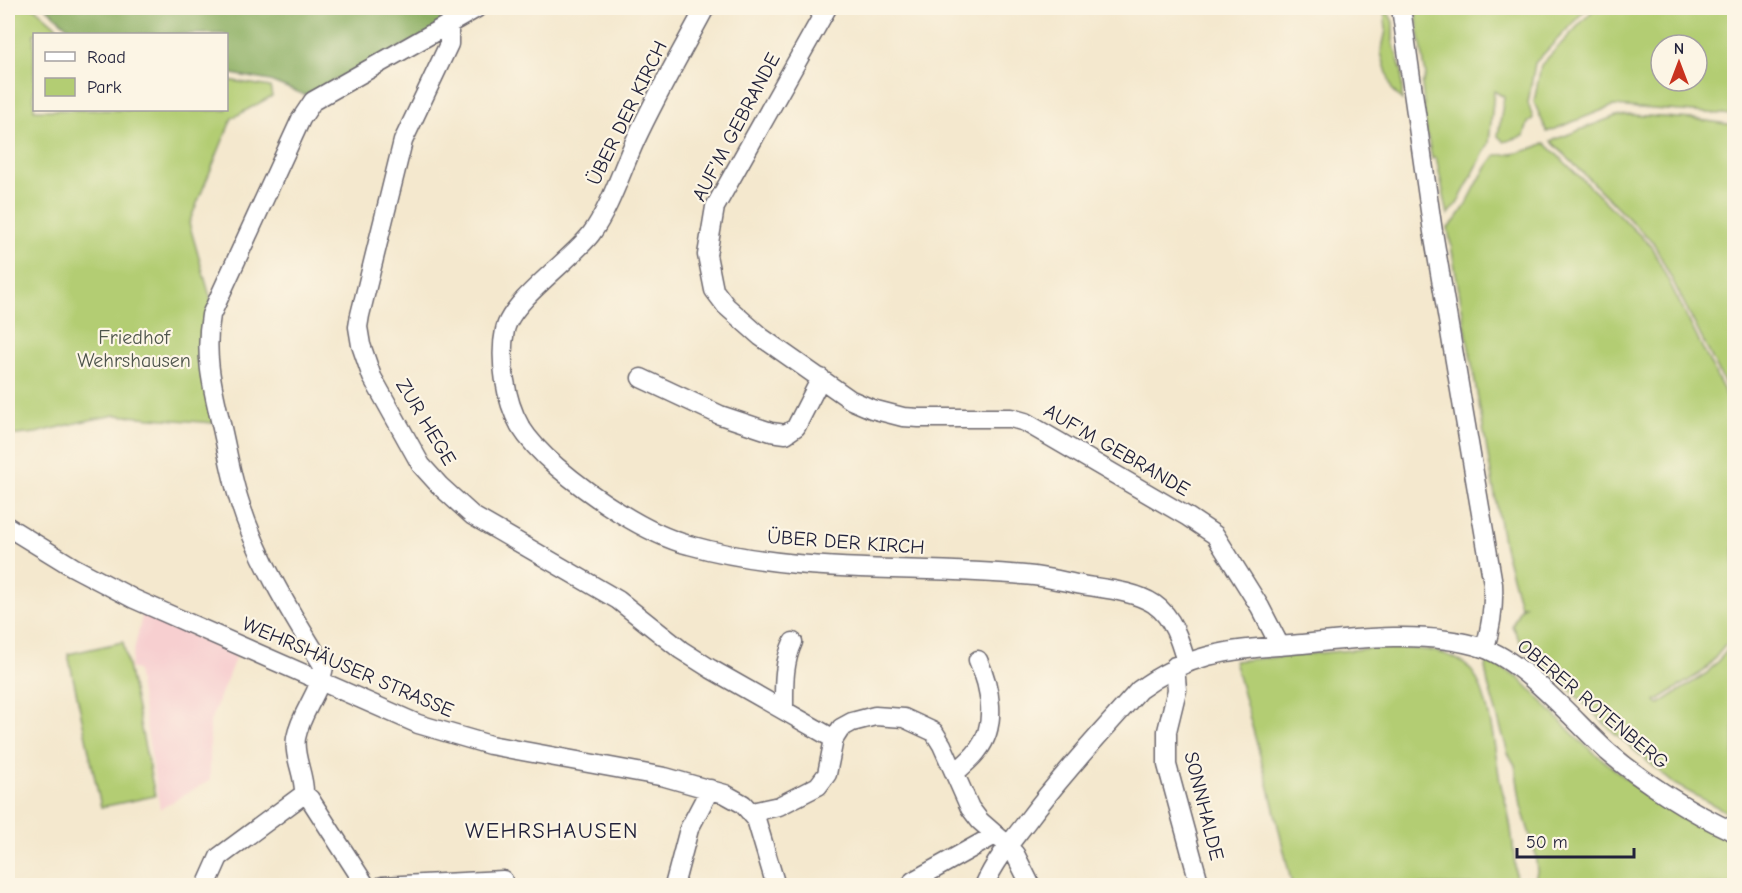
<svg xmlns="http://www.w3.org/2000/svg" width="1742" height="893" font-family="'Comic Neue',sans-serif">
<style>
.built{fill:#f7cfd0}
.green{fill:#b3cd73;stroke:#6a7857;stroke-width:1.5;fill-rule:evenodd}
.forest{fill:#8eb065;stroke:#586950;stroke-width:1.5}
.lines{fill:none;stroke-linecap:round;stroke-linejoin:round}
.minor-casing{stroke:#6c676e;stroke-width:21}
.minor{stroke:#fff;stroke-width:18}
.labels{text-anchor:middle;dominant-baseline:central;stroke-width:4.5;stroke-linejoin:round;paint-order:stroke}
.street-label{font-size:20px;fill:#22223b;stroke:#fcf5e5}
.park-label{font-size:20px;fill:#4e554c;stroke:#fcf5e5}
.quarter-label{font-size:22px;letter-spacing:1.5px;fill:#22223b;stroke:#fcf5e5}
</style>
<rect width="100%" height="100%" fill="#fcf5e5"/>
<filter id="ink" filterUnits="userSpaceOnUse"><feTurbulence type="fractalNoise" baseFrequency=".0167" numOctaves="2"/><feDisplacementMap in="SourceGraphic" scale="12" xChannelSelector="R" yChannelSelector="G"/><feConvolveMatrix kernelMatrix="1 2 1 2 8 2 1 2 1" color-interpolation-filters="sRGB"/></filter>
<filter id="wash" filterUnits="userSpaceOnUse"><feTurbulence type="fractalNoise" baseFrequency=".008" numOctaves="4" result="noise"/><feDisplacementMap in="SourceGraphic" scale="24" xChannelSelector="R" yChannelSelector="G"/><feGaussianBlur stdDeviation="1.35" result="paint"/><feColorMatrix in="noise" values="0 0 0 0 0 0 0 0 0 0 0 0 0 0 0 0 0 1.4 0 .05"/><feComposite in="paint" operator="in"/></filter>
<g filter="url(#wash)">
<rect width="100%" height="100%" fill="#f4e8ce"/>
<path class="built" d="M143 612 236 656 210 722V780L160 809 137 670 130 668Z"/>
<path class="green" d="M8 8H35L65 34H34V110H226L227 80 270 87 272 96 232 118 189 223 211 300 213 423 115 415 80 422 36 433 8 436Z
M1384 8H1386L1393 22V42L1402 72V100L1392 90 1381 53 1386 30Z
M1415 8H1587L1535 63 1528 103 1533 118 1528 123 1524 136 1504 142 1498 136 1504 97 1494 91 1489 143 1457 204 1448 215 1436 157 1432 159 1426 129 1422 84 1426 76Z
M1595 8H1734V115L1613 106 1547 132 1534 102 1541 65ZM1661 45H1697V81H1661Z
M1631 115 1693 119 1734 125V423L1732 398 1654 244 1551 141 1616 116Z
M1545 143 1651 246 1728 399 1733 447 1734 450V635L1704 671 1656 701 1659 704 1707 673 1734 643V816L1674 784 1611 730 1554 674 1524 649 1512 626 1520 608 1526 605 1520 606 1504 547 1448 228C1470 208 1476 176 1496 155 1514 155 1529 151 1545 143Z
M123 642 155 796 101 807 68 654Z
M1384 647C1411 649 1446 647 1468 667 1489 686 1495 752 1500 781 1502 791 1506 802 1508 812 1513 836 1515 861 1516 885H1292L1269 788 1234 661Z
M1487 660 1519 678 1580 741 1639 789 1664 805 1734 840V885H1534L1537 871 1535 851 1521 806 1515 765 1508 753 1488 684 1485 667Z"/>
<path class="forest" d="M46 8H478L305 95 270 81 227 73 226 34H76Z"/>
</g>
<g filter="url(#ink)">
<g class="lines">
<g class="minor-casing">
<path id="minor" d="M705 8C682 51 657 94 636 139 622 169 610 208 591 234 571 260 511 301 505 330 499 358 505 400 520 426 530 442 543 455 557 467 591 496 646 534 689 545 803 577 918 564 1034 576 1050 578 1066 582 1082 585 1105 589 1134 591 1154 604 1173 617 1180 641 1186 662
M827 8 715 207 707 255 714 290 726 306 761 337 851 400 872 409 903 417 919 418H1011L1025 422 1188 517 1215 535 1260 607 1280 646
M1401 8 1433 232 1493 584C1494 606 1491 627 1485 648
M449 24V44L403 141 360 315 358 327 361 345 372 377 421 465 440 486 473 516 618 600 681 650 711 669 834 739
M641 378 720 415 771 432 786 434 796 427 821 378
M8 527 73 567 134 599 418 724 490 745 665 777 725 794 743 804 756 819 776 886
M1175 666 1177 690 1167 731V765L1200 886
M784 710C784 686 783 664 793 642
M955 773C962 766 972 759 978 750 998 725 990 686 978 660
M304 794 310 799 366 886
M752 812 779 806 818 786 827 774 834 739 841 728 852 722 875 716 904 718 934 732 942 745 970 808 980 821 1004 842 1015 854 1031 886
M913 881 995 835
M206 886 219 857 304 794C305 775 293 757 296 738 301 712 320 693 324 667 292 615 257 559 239 500 231 475 227 449 221 424 212 386 204 354 211 315L301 119 313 101 477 8
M382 886 503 880
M674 886 689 829 710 789
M984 886C994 863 1010 843 1025 824 1060 777 1100 734 1139 690 1195 649 1237 650 1302 644 1357 638 1430 630 1483 648 1525 662 1574 721 1608 752 1643 782 1692 813 1734 832"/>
</g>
<use href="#minor" class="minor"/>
</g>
</g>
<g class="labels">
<g class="street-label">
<text transform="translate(627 113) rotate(-64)">ÜBER DER KIRCH</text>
<text transform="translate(736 127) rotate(-62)">AUF'M GEBRANDE</text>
<text transform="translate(426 422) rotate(59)">ZUR HEGE</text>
<text transform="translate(1117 450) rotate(30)">AUF'M GEBRANDE</text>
<text transform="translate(846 542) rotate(4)">ÜBER DER KIRCH</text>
<text transform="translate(348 667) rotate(23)">WEHRSHÄUSER STRASSE</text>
<text transform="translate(1593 704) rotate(40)">OBERER ROTENBERG</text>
<text transform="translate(1204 806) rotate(76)">SONNHALDE</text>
</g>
<g class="park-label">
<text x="134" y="337">Friedhof<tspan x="134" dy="23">Wehrshausen</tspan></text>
</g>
<g class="quarter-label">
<text x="552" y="831">WEHRSHAUSEN</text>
</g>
</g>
<rect width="1742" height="893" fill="none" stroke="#fcf5e5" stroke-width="30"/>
<rect x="33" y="33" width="195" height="78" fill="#fcf5e5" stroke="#a5a1a1" stroke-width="1.5"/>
<rect x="45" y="52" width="30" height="9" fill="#ffffff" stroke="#a5a1a1" stroke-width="1.5"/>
<text x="87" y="63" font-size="18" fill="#22223b">Road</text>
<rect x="45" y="78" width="30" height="18" fill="#b3cd73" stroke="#a5a1a1" stroke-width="1.5"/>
<text x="87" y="93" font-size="18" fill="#22223b">Park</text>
<g transform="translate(1679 63)"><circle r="28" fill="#fcf5e5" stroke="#a5a1a1" stroke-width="1.5"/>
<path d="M0-4.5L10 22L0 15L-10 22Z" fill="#c8321e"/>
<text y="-9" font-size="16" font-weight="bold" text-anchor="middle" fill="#22223b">N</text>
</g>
<path d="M1517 848v9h117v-9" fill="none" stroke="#22223b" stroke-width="3"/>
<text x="1526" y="848" font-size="18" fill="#22223b" stroke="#fcf5e5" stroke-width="4.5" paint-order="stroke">50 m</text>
</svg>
